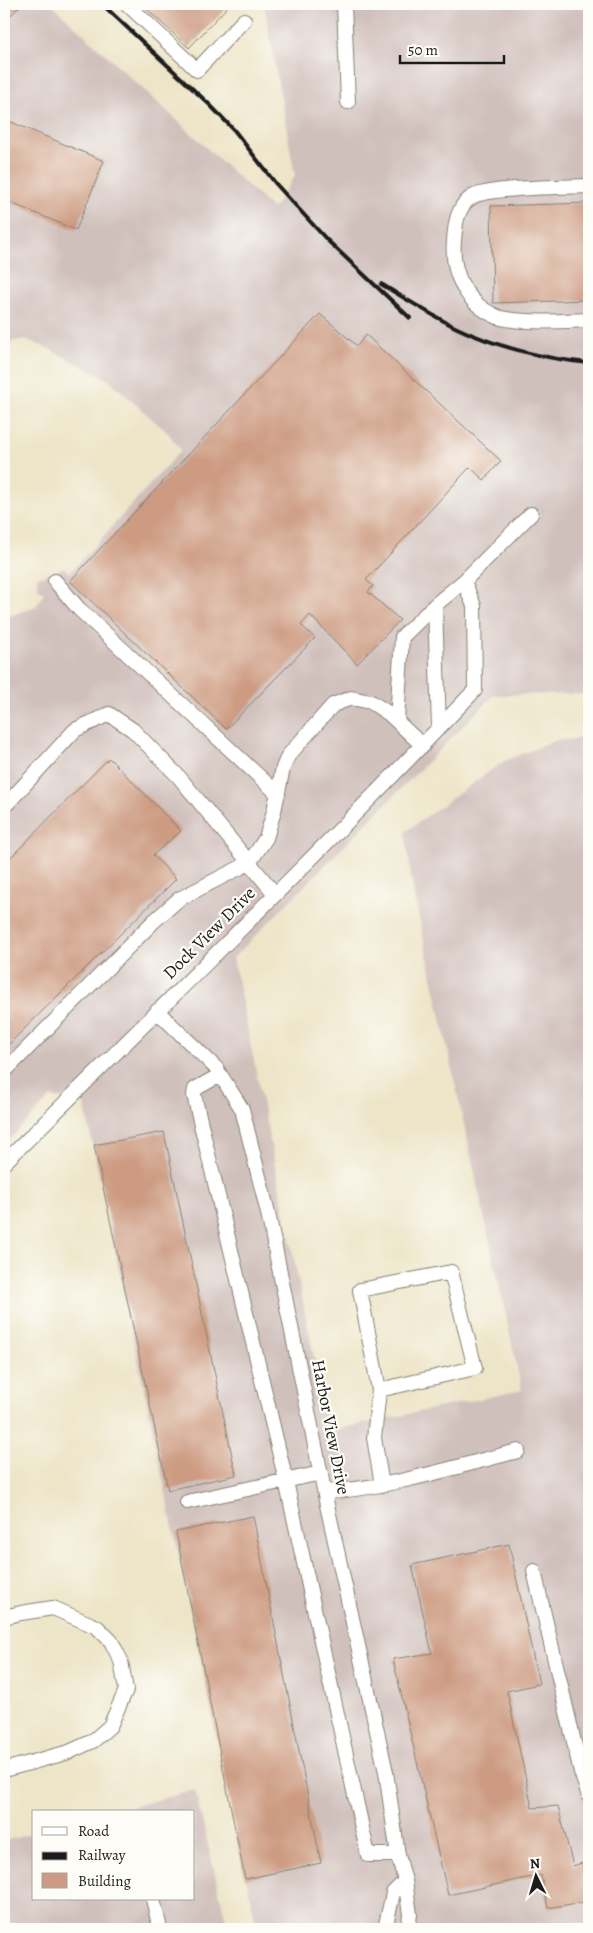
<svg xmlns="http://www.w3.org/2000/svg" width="593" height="1933" font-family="Alegreya,serif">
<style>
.industrial{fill:#d0c0bc}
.building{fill:#cd9b82}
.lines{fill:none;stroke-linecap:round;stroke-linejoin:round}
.minor-casing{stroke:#848072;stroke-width:16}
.minor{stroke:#fff;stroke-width:14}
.rail{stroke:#1c1c1c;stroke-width:4}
.labels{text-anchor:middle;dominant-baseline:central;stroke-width:4.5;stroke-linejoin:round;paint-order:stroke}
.street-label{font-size:18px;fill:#1c1c1c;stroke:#fdfcf7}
</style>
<rect width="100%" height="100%" fill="#fdfcf7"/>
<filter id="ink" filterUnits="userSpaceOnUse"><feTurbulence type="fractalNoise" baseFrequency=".02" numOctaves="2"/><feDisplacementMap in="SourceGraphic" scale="10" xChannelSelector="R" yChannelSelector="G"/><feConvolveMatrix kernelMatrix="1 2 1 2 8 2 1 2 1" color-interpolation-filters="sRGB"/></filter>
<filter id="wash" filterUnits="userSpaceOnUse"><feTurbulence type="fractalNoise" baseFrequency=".0096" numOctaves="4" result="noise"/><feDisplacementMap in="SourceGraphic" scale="20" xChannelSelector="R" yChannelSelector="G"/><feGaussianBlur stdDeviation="1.12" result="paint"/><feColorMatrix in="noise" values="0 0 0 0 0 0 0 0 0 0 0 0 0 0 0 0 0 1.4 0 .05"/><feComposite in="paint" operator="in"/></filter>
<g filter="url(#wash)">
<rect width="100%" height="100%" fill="#ede5c8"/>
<path class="industrial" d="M4 4H51L273 209 295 176 264 4H589V694L494 695 233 958 329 1431 522 1390 413 890 405 832 504 761 557 740 589 738V1929H257L84 1103 51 1097 4 1145V618L36 606 44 593 38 588 37 577 64 568 70 573 181 450 168 433 109 380 49 349 25 339 4 344Z
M195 1790 228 1929H4V1841L34 1833V1899H194V1812H112Z"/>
<g id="blocks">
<path class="building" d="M4 4H22L4 22Z
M141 4H230L189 48Z
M4 119 104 161 76 230 4 200Z
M589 203V300L493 303 491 206Z
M320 314 357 346 366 335 501 461 484 480 470 467 366 580 373 586 368 592 400 620 357 664 310 615 301 625 315 638 226 729 70 581Z
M109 758 181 831 153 855 176 879 4 1049V864Z
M164 1132 236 1475 168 1490 94 1145Z
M253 1516 321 1863 245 1879 176 1532Z
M509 1544 539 1684 507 1691 532 1808 558 1806 573 1866 582 1863 589 1898V1901L548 1908 541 1875 448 1895 393 1659 432 1653 412 1565Z"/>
</g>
</g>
<g filter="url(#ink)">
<use href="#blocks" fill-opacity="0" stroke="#848072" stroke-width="1"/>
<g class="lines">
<g class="minor-casing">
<path id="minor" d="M127 4 197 70 244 20
M344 4 348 102
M589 186C566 187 489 187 472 197 457 206 455 225 454 241 451 274 466 304 498 317 503 319 508 319 513 320 539 323 564 321 589 320
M55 581 79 609 278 794
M397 721 402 637 435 605
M439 728 435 605 464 581 531 514
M4 807 75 730 109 714 133 730 179 777 275 894
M157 1011 216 1068 242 1109 268 1213 327 1505 386 1772 398 1855 405 1881 410 1914 408 1929
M4 1072 154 921 179 899 249 863 266 838 274 811 283 768 288 756 333 705 351 698 371 702 388 713 423 746
M220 1075 195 1089 194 1095 286 1481 368 1855H398
M4 1163C162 1007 322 851 475 690L474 606 464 581
M379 1390 475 1368 451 1272 360 1290 379 1390 374 1438 382 1485
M325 1492C391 1488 454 1467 518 1451
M187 1502 321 1473
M534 1571 581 1772 589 1796
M4 1617 21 1613 53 1608 97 1627 111 1641 121 1661 126 1690 110 1726 93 1741 69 1752 4 1770
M153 1899 160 1929
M385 1929 393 1893 405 1881"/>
</g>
<use href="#minor" class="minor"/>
<path class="rail" d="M102 4 211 106 234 130 276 184 327 240 410 318
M381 284C406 299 431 315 457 328 497 347 545 359 589 363"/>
</g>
</g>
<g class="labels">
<g class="street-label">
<text transform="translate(209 933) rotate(-45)">Dock View Drive</text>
<text transform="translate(331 1427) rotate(79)">Harbor View Drive</text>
</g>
</g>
<rect width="593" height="1933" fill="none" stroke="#fdfcf7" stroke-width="20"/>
<rect x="32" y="1810" width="162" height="90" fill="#fdfcf7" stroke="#a3a29f"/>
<rect x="42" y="1827" width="25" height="8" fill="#ffffff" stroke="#a3a29f"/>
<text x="78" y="1836" font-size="15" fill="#1c1c1c">Road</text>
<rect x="42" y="1852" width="25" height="8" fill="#1c1c1c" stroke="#a3a29f"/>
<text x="78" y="1860" font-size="15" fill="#1c1c1c">Railway</text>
<rect x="42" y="1873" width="25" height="15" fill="#cd9b82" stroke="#a3a29f"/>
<text x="78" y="1886" font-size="15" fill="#1c1c1c">Building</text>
<g transform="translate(536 1876) rotate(355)" stroke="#fdfcf7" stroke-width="4" paint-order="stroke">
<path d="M0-4L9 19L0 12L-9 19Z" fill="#1c1c1c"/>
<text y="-8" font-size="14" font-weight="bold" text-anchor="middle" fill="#1c1c1c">N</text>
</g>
<path d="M400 55v8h104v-8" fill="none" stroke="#1c1c1c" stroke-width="2.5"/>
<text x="408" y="55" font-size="15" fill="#1c1c1c" stroke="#fdfcf7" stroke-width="4" paint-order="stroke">50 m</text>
</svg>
